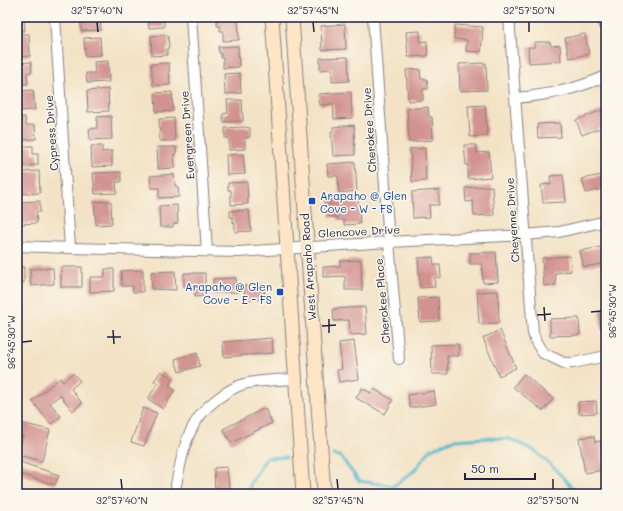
<svg xmlns="http://www.w3.org/2000/svg" width="623" height="511" font-family="Mali,sans-serif">
<style>
.lines{fill:none;stroke-linecap:round;stroke-linejoin:round}
.stream{stroke:#4fb8cc;stroke-width:3}
.building{fill:#d2928f}
.minor-casing{stroke:#8a8280;stroke-width:12}
.secondary-casing{stroke:#8a8280;stroke-width:15}
.minor{stroke:#fff;stroke-width:10}
.secondary{stroke:#fde5c5;stroke-width:13}
.ticks{fill:none;stroke:#22223b;stroke-width:1.5}
.transit-dot{fill:#1a4fb4;stroke:#fbf7ec;stroke-width:1.5}
.labels{text-anchor:middle;dominant-baseline:central;stroke-width:3;stroke-linejoin:round;paint-order:stroke}
.street-label{font-size:11px;fill:#22223b;stroke:#fbf7ec}
.transit-label{font-size:11px;fill:#164399;stroke:#fbf7ec;text-anchor:start}
.neatline{fill:none;stroke:#22223b;stroke-width:1.5}
.ticks-label{font-size:10px;text-anchor:middle;fill:#22223b}
</style>
<rect width="100%" height="100%" fill="#fbf7ec"/>
<filter id="ink" filterUnits="userSpaceOnUse"><feTurbulence type="fractalNoise" baseFrequency=".025" numOctaves="2"/><feDisplacementMap in="SourceGraphic" scale="8" xChannelSelector="R" yChannelSelector="G"/><feConvolveMatrix kernelMatrix="1 2 1 2 8 2 1 2 1" color-interpolation-filters="sRGB"/></filter>
<filter id="wash" filterUnits="userSpaceOnUse"><feTurbulence type="fractalNoise" baseFrequency=".012" numOctaves="4" result="noise"/><feDisplacementMap in="SourceGraphic" scale="16" xChannelSelector="R" yChannelSelector="G"/><feGaussianBlur stdDeviation="0.9" result="paint"/><feColorMatrix in="noise" values="0 0 0 0 0 0 0 0 0 0 0 0 0 0 0 0 0 1.4 0 .05"/><feComposite in="paint" operator="in"/></filter>
<g filter="url(#wash)">
<rect width="100%" height="100%" fill="#f3e2c5"/>
<g class="lines">
<path class="stream" d="M333 455 340 456 359 481 394 486 414 471 431 449 453 440 486 438 510 439 535 451 555 469 578 494
M250 494V484L266 458 286 457"/>
</g>
<g id="blocks">
<path class="building" d="M17 17H24L25 31H17Z
M81 17H100L101 30 81 31Z
M148 17H164V27L149 28Z
M598 17H606V28L599 29Z
M238 18 239 40 223 41V31H220V26H217V19Z
M345 24 346 49 322 50 321 26Z
M455 25 483 27 481 52 466 51 467 40 454 39Z
M420 31V42L427 41 428 56 408 57 406 32Z
M17 34H29L30 56 17 57Z
M585 34 589 54 569 58 565 38Z
M168 35 169 48H167V55L152 56 151 36Z
M100 37 101 55 85 56 84 38Z
M534 42H550L551 46 560 45 561 61 529 63 528 47H535Z
M238 46 239 67 223 68V58H221V53H219L218 47Z
M348 57 349 81 332 82V69L320 70V58Z
M108 61 109 82 87 83 86 73H95L94 62Z
M31 62 32 72 27 73 28 84H17V63Z
M169 63 170 85 153 86 151 64Z
M486 63 487 90 460 91 459 64Z
M420 69 421 79H427L428 89H423V100L408 101 406 70Z
M240 73 241 93 225 94 224 74Z
M108 89 109 111 88 112 87 91Z
M33 90 35 110 18 111 17 91Z
M172 92 173 111 156 112 155 93Z
M351 92 352 118 334 119 333 104 320 105 319 94Z
M227 100H242L243 121 223 122V114L228 113Z
M485 105 487 136 470 137 468 106Z
M428 107 429 117H432L433 140 409 142 407 109Z
M605 109 606 112V134L603 127 582 135 576 120Z
M111 116 112 139 90 140 89 129 97 128V117Z
M25 117 26 125H35L36 139 17 140V118Z
M174 118 175 141H160L159 119Z
M560 123 561 137 538 138 537 124Z
M354 125 355 155 333 156 331 132 333 131V127Z
M244 127 250 128V137L245 138V149L229 150V138H225V128Z
M464 145H476L477 153 489 152 491 177 468 179V165H466Z
M17 146H33V154H38V165L18 166Z
M91 146H102V152L112 151V166L92 167Z
M157 147H176V154H174L175 168 158 169Z
M425 148 426 181 412 182 410 149Z
M243 154 245 174 227 175 226 155Z
M355 162 357 191 339 193 338 176H328L327 164Z
M39 171 40 193 21 194 20 172Z
M121 172V182H116L117 193 95 194 93 173Z
M174 174 175 186H178L179 197 159 198V188H151L150 176Z
M606 174V188L586 193 582 179Z
M563 175 566 202 543 203 541 185 551 184 550 176Z
M247 182 248 204 231 205V190H228V183Z
M492 186 494 215 474 216 473 201 466 202 465 188Z
M439 190V205H429L430 217 413 218 412 192Z
M358 196 360 224 344 225V220H338L337 217H330L329 198Z
M40 201V212H36L37 223 21 224 19 202Z
M111 201 112 224 96 225 94 202Z
M177 205 178 223 173 224V227H160L159 206Z
M249 210 251 231 235 232V223H233V217H230V211Z
M606 246V272L603 273 601 264 584 267 580 251Z
M496 252 498 282 483 283 482 264H470V253Z
M570 256 571 271 555 273 556 285 544 286 542 258Z
M433 257 434 265H440L441 277 434 278 435 287 420 288 418 258Z
M361 260 362 290H345V276L323 277V267L340 266V261Z
M17 267H24V283H17Z
M61 267H82V287H61Z
M53 268 54 284 31 286 30 269Z
M105 269H114V291L90 292V277H105Z
M143 270V292H133V286H122L121 271Z
M175 271 176 290 152 289 151 272Z
M184 273H205V296L195 297V287H184Z
M236 278 237 292 213 293V279Z
M264 285 265 299 245 300 244 286Z
M498 291 499 323 479 324 477 292Z
M438 297 439 321 420 322 418 298Z
M604 306H606V328L601 329 599 312 605 311Z
M365 307 367 334 350 335 349 320 334 321 333 309Z
M579 318 580 335 550 336V319Z
M500 330 516 368 499 376 483 338Z
M272 338 273 353 224 357 223 342Z
M354 341 359 379 339 382 337 370 342 369 339 343Z
M458 344 459 356H447L448 374H432L431 345Z
M197 353 200 366 179 372 175 359Z
M161 371 173 379 169 386 175 390 163 409 148 399 158 383 154 381Z
M73 373 80 381 71 389 82 403 73 411 60 395 50 403 61 416 51 424 32 401 60 378 63 382Z
M524 374 553 399 543 411 513 387Z
M362 388 371 393 374 389 393 400 385 414 356 398Z
M434 391 436 404 410 408 408 395Z
M596 401 597 413 579 414 578 402Z
M143 408 157 413 144 446 131 442Z
M265 408 272 423 231 443 223 429Z
M17 422 50 430 42 461 18 455 23 436 17 435Z
M594 436 595 442 600 441 604 470 585 473 579 438Z
M17 461 59 475 55 485 17 473Z
M227 467 229 490 215 491 214 468Z"/>
</g>
</g>
<g filter="url(#ink)">
<use href="#blocks" fill-opacity="0" stroke="#8a8280" stroke-width="1"/>
<g class="lines">
<g class="minor-casing">
<path id="minor" d="M55 17 70 248
M191 17 207 251
M373 17 389 242 399 359
M509 17 533 333 536 342 543 353 564 363H573L606 356
M515 98C548 95 575 90 606 76
M17 246 70 248 239 252 389 242 525 235 559 232 606 221
M176 485C183 451 187 421 217 399 225 393 234 387 244 384 260 380 279 380 296 379"/>
</g>
<g class="secondary-casing">
<path id="secondary" d="M272 17 303 494
M292 17 324 494"/>
</g>
<use href="#minor" class="minor"/>
<use href="#secondary" class="secondary"/>
</g>
</g>
<path class="ticks" d="M97 22 98 32M313 22 314 32M529 22V32M544 307 545 321M591 312 601 311M537 315 551 314M329 319V333M322 326 336 325M113 330 114 344M107 337H121M22 342 32 341M121 479 122 489M337 479 338 489M553 479V489"/>
<g class="transit-dot">
<rect x="308" y="197" width="8" height="8" rx="2"/>
<rect x="276" y="288" width="8" height="8" rx="2"/>
</g>
<g class="labels">
<g class="street-label">
<text transform="translate(369 130) rotate(-94)">Cherokee Drive</text>
<text transform="translate(51 133) rotate(-94)">Cypress Drive</text>
<text transform="translate(187 135) rotate(-94)">Evergreen Drive</text>
<text transform="translate(512 220) rotate(-94)">Cheyenne Drive</text>
<text transform="translate(359 231) rotate(-3)">Glencove Drive</text>
<text transform="translate(308 267) rotate(-94)">West Arapaho Road</text>
<text transform="translate(382 301) rotate(-95)">Cherokee Place</text>
</g>
<g class="transit-label">
<text x="320" y="195">Arapaho @ Glen<tspan x="320" dy="13">Cove - W - FS</tspan></text>
<text x="272" y="286" text-anchor="end">Arapaho @ Glen<tspan x="272" dy="13">Cove - E - FS</tspan></text>
</g>
</g>
<rect width="623" height="511" fill="none" stroke="#fbf7ec" stroke-width="44"/>
<path d="M465 473v6h70v-6" fill="none" stroke="#22223b" stroke-width="2"/>
<text x="471" y="473" font-size="12" fill="#22223b" stroke="#fbf7ec" stroke-width="3" paint-order="stroke">50 m</text>
<rect x="22" y="22" width="579" height="467" class="neatline"/>
<g class="ticks-label">
<text x="97" y="14">32°57'40"N</text>
<text x="313" y="14">32°57'45"N</text>
<text x="529" y="14">32°57'50"N</text>
<text transform="translate(612 311) rotate(-90)" y="4">96°45'30"W</text>
<text transform="translate(11 342) rotate(-90)" y="4">96°45'30"W</text>
<text x="122" y="504">32°57'40"N</text>
<text x="338" y="504">32°57'45"N</text>
<text x="553" y="504">32°57'50"N</text>
</g>
</svg>
